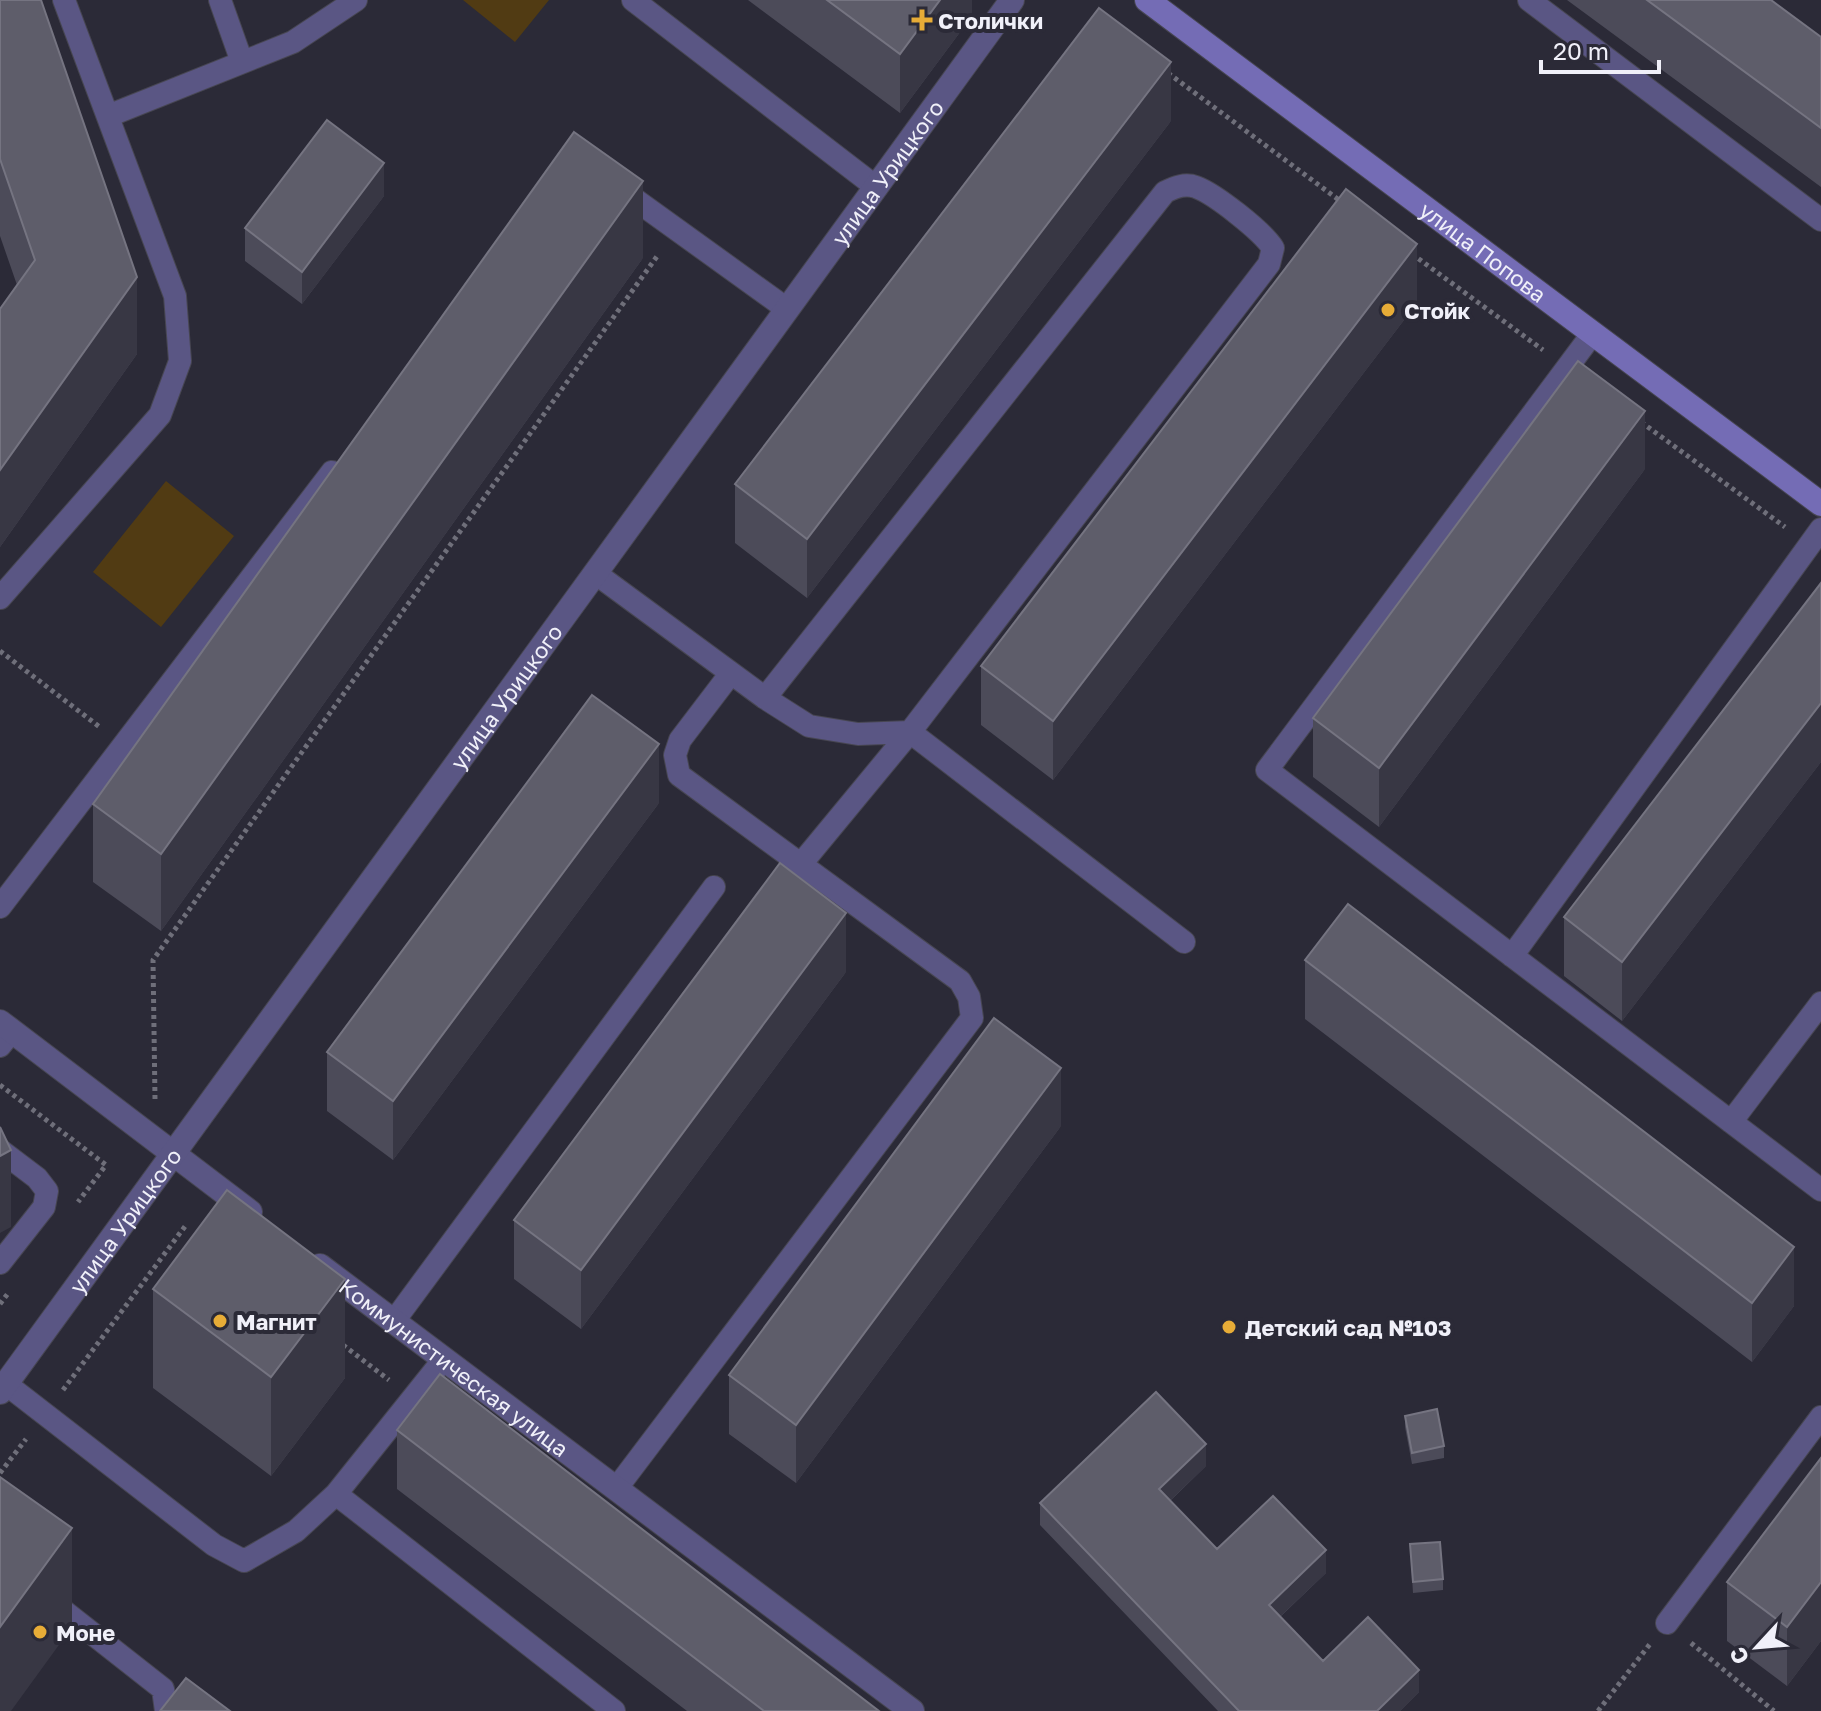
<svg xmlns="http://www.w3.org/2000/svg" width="1821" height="1711" font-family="'Golos Text',sans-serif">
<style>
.green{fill:#513b13}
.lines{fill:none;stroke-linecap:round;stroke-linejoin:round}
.service-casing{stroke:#474652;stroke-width:24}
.minor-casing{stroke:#474652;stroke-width:26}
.tertiary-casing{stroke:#474652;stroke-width:26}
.secondary-casing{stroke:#474652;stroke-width:26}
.path{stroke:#6f6f7a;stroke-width:5;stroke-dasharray:4 4;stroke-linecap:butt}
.service{stroke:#5a5684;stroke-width:22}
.minor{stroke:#5a5684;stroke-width:24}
.tertiary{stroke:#5a5684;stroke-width:24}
.secondary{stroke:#746cb5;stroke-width:24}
.wall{fill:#4c4b59}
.shaded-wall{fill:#383744}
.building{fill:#5e5d6a;stroke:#757481;stroke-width:2}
.poi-dot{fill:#e7ac37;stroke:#2b2a37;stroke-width:3}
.labels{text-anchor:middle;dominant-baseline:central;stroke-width:8;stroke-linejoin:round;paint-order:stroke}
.poi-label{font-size:22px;font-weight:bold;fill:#f0f0f9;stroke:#2b2a37;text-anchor:start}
.street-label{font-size:22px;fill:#f0f0f9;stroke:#2b2a37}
</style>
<rect width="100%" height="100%" fill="#2b2a37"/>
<path class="green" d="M463 0H549L515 42Z
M166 481 234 536 161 627 93 572Z"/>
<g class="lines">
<g class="service-casing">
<path id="service" d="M220 0 242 62
M633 0 876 187
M1529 0 1821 220
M108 116 293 42 356 0
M619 188 787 309
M1593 333 1267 770 1821 1190
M595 573 765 698 809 726 858 734 910 732 1184 942
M0 598 160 415 180 361 175 296 64 0
M765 698 1165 192C1175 187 1185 183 1196 187 1215 194 1262 231 1273 248L1269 264 910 732 801 864
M0 907 332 472
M1512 956 1821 529
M0 1046 12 1031
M1731 1122 1821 1003
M0 1150 37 1178 47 1191 44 1207 0 1263
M394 1321 714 887
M6 1384 214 1545 244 1561 296 1531 336 1494 614 1711
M616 1489 972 1018 969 997 960 981 679 775 675 755 680 740 731 673
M336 1494 444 1359
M0 1561 163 1689 166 1711
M1667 1623 1821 1417"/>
</g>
<g class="minor-casing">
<g id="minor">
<path d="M0 1022 250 1212"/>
<path id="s1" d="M320 1266 912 1711"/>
</g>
</g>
<g class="tertiary-casing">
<g id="tertiary">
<path id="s2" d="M0 1392 1012 0"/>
</g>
</g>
<g class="secondary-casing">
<g id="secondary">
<path id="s3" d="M1147 0 1821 504"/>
</g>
</g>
<path class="path" d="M1168 73 1343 203
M1412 254 1543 350
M1641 422 1785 527
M0 651 101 728
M0 1085 106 1165 78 1202
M155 1099 153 960 658 255
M0 1304 9 1292
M343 1345 389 1380
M63 1390 186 1225
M0 1473 26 1439
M1691 1643 1774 1711
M1598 1711 1650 1644"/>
<use href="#service" class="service"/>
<use href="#minor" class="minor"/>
<use href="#tertiary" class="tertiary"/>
<use href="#secondary" class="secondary"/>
</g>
<path class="wall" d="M0 0 137 354 0 547V309L17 285 0 236Z
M748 0H972V16L900 113Z
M1567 0H1771L1821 37V187Z
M1171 121 807 598 735 543V484Z
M384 196 302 304 245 261V228Z
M643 258 161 931 93 882V804Z
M1417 303 1053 780 981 725V666Z
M1645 469 1379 827 1313 777V718Z
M1821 583V762L1622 1021 1564 976V917Z
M659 803 393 1160 327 1111V1052Z
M1305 960 1794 1306 1752 1362 1305 1019Z
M846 972 581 1329 514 1279V1220Z
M1061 1126 796 1483 729 1434V1375Z
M153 1289 345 1378 271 1476 153 1388Z
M1405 1416 1444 1446V1458L1412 1464 1405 1427Z
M397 1430 879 1711H687L397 1489Z
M1821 1458V1641L1787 1686 1727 1641V1582Z
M1206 1466 1170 1501 1217 1549 1326 1573 1280 1617 1323 1661 1419 1692 1400 1711H1218L1040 1525V1503Z
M1410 1544 1443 1579V1590L1413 1593Z"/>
<path class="shaded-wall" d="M940 0H972V16L900 113V54Z
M1171 62V121L807 598V539Z
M384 163V196L302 304V272Z
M643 181V258L161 931V854Z
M1417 244V303L1053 780V721Z
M137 277V354L0 547V470Z
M1645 411V469L1379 827V768Z
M1821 703V762L1622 1021V962Z
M659 744V803L393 1160V1101Z
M846 913V972L581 1329V1270Z
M1061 1068V1126L796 1483V1425Z
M11 1150V1227L0 1233V1156Z
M1794 1247V1306L1752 1362V1303Z
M345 1279V1378L271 1476V1377Z
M1206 1444V1466L1159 1511V1489Z
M72 1528V1627L11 1711H0V1627Z
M1326 1550V1573L1269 1627V1605Z
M1821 1582V1641L1787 1686V1627Z
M1419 1670V1692L1400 1711H1377Z"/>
<path class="building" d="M0 0H41L137 277 0 470V309L35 260 0 159Z
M827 0H940L900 54Z
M1647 0H1771L1821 37V128Z
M1099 8 1171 62 807 539 735 484Z
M327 120 384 163 302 272 245 228Z
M574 132 643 181 161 854 93 804Z
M1346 189 1417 244 1053 721 981 666Z
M1578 361 1645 411 1379 768 1313 718Z
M1821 583V703L1622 962 1564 917Z
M592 695 659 744 393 1101 327 1052Z
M780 863 846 913 581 1270 514 1220Z
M1348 904 1794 1247 1752 1303 1305 960Z
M994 1018 1061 1068 796 1425 729 1375Z
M0 1127 11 1150 0 1156Z
M227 1190 345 1279 271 1377 153 1289Z
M440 1374 879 1711H764L397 1430Z
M1156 1392 1206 1444 1159 1489 1217 1549 1273 1496 1326 1550 1269 1605 1323 1661 1368 1617 1419 1670 1377 1711H1239L1040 1503Z
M1437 1409 1444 1446 1412 1453 1405 1416Z
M1821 1458V1582L1787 1627 1727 1582Z
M0 1477 72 1528 0 1627Z
M1440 1542 1443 1579 1413 1582 1410 1544Z
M186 1678 230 1711H160Z"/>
<g class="poi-dot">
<path d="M918 8h8v8h8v8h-8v8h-8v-8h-8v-8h8z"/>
<circle cx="1388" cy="310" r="8"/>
<circle cx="220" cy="1321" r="8"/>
<circle cx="1229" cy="1327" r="8"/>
<circle cx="40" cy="1632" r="8"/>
</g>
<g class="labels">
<g class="poi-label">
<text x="938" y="20">Столички</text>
<text x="1404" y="310">Стойк</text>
<text x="236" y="1321">Магнит</text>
<text x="1245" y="1327">Детский сад №103</text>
<text x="56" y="1632">Моне</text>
</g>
<g class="street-label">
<text stroke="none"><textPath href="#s2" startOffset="1508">улица Урицкого</textPath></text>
<text stroke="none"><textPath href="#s3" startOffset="420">улица Попова</textPath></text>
<text stroke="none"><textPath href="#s2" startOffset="860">улица Урицкого</textPath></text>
<text stroke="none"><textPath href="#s2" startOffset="212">улица Урицкого</textPath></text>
<text stroke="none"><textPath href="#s1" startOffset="168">Коммунистическая улица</textPath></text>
</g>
</g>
<g transform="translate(1757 1647) rotate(244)" stroke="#2b2a37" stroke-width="6" paint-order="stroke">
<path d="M0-6L14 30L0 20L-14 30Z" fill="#f0f0f9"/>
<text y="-12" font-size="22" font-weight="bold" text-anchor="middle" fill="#f0f0f9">С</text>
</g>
<path d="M1541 60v12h118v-12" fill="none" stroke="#f0f0f9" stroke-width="4"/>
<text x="1553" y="60" font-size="24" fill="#f0f0f9" stroke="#2b2a37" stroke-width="6" paint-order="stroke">20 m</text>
</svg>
